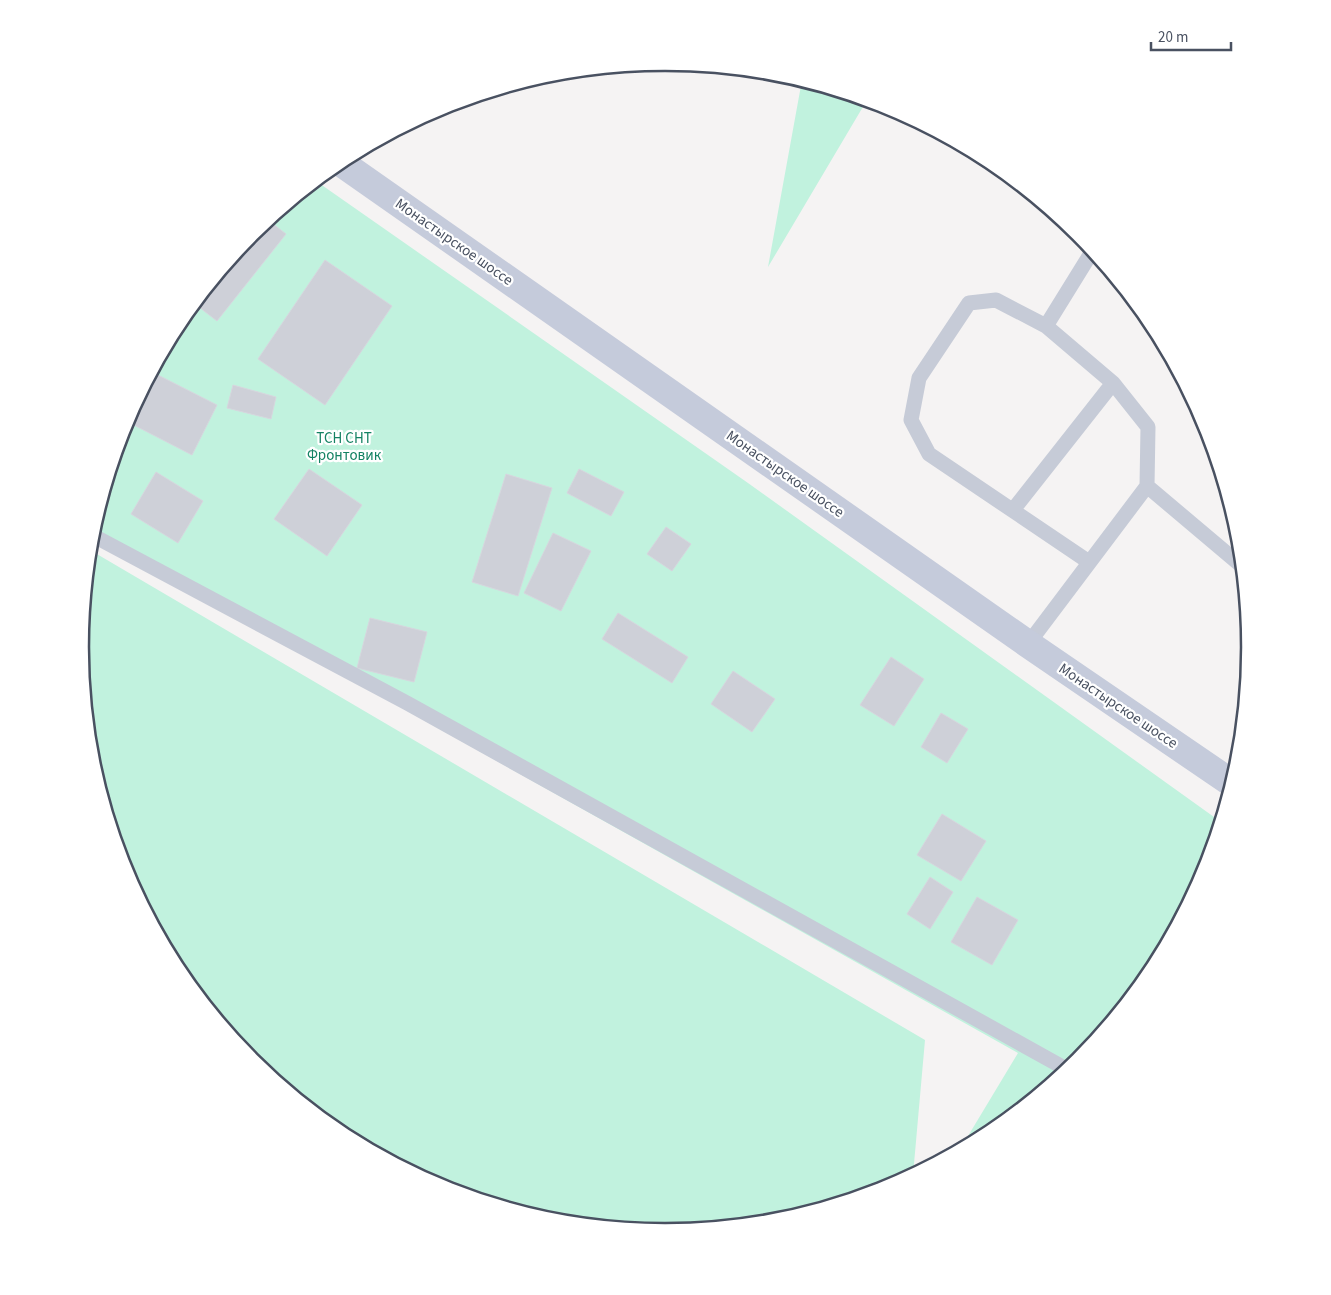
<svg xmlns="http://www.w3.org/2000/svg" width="1331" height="1295" font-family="'Source Sans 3',sans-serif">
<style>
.green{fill:#c1f2de}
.building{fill:#ced0d8;stroke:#d6d7de}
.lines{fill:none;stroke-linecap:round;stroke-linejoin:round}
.service{stroke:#c6cbd7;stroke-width:15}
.secondary{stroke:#c5cbdb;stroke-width:28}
.labels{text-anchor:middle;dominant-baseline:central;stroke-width:4.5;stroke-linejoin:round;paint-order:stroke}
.street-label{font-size:15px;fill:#495161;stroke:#fff}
.park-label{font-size:15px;fill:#148263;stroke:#fff}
.rim{fill:none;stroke:#495161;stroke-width:2.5}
</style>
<rect width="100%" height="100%" fill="#f5f3f3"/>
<path class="green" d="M802 80 867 100 768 267Z
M316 181 748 483 1221 822 1206 872 1152 973 1079 1061 990 1134 959 1151 1018 1053 92 534 125 423 179 322 252 234Z
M90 550 925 1040 913 1175 889 1188 779 1221 665 1232 551 1221 441 1188 340 1134 252 1061 179 972 125 871 92 761 81 647Z"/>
<path class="building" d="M268 220 286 234 217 321 195 304 252 234Z
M325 260 392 306 325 405 258 359Z
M152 372 217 405 192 455 126 421Z
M233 385 276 397 271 419 227 408Z
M309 469 362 505 327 556 274 519Z
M579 469 624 492 611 516 567 493Z
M156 472 203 501 178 543 131 514Z
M506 474 552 488 518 596 472 582Z
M666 527 691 544 672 571 647 554Z
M553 533 591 551 561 611 524 593Z
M618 613 688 657 672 683 602 639Z
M370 618 427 632 414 682 357 668Z
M891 657 924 679 894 726 860 705Z
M733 671 775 699 752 732 711 704Z
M941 713 968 729 947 763 921 747Z
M942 814 986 841 961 881 917 855Z
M930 877 953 892 930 929 907 914Z
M977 897 1018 920 992 965 951 942Z"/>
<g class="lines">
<path class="service" d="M1046 326 1093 250
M1013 510 1113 383
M92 535 407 703 1068 1070
M1089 562 929 454 911 420 919 378 969 303 996 300 1046 326 1113 383 1148 427 1147 486
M1028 644 1147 486 1243 567"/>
<path class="secondary" d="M340 162 1028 644 1233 784"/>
</g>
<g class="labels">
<g class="street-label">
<text transform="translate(454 242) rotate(35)">Монастырское шоссе</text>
<text transform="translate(785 474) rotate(35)">Монастырское шоссе</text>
<text transform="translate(1118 706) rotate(34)">Монастырское шоссе</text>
</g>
<g class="park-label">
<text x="344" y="438">ТСН СНТ<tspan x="344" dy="17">Фронтовик</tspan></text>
</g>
</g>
<path d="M0 0H1331V1295H0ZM89 647a576 576 0 1 1 1152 0a576 576 0 1 1-1152 0Z" fill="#fff" fill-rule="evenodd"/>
<path class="rim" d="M89 647a576 576 0 1 1 1152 0a576 576 0 1 1-1152 0Z"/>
<path d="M1151 42v8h80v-8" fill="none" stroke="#495161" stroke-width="2.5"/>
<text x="1158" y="42" font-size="15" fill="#495161" stroke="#ffffff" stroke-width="4" paint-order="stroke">20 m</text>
</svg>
